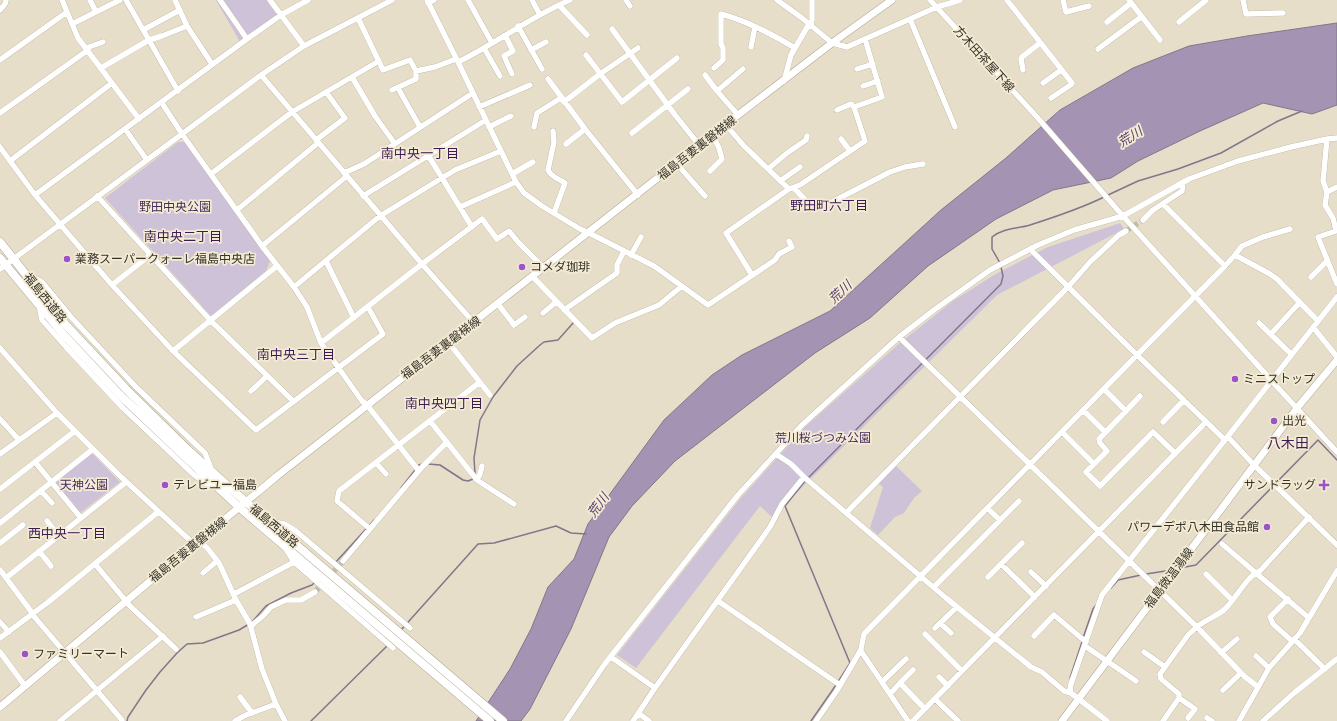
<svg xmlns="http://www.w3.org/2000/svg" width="1337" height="721" font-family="'Space Grotesk','Noto Sans JP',sans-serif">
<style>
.green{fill:#cec2d8}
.water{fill:#a593b4;stroke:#83768a}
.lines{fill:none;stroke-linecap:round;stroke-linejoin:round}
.stream{stroke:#83768a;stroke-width:1.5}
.minor-tunnel{stroke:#c3bca8;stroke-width:5.5;stroke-dasharray:5.5 3;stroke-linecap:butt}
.minor-casing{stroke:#afa792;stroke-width:6}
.major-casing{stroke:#afa792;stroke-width:8}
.highway-casing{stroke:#afa792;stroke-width:9}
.minor{stroke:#fff;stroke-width:5.5}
.major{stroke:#fff;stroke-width:7}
.highway{stroke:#fff;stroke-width:8}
.poi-dot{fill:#9a54c8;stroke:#f4ebd5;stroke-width:1.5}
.labels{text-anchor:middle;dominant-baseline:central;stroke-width:3.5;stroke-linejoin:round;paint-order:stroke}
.street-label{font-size:12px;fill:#353229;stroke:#f4ebd5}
.park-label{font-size:12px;fill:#472d5a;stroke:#f4ebd5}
.poi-label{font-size:12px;fill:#353229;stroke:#f4ebd5;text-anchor:start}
.water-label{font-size:13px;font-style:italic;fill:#573c6b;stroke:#f4ebd5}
.neighbourhood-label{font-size:13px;fill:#3d1b53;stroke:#f4ebd5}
.quarter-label{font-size:14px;fill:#3d1b53;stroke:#f4ebd5}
</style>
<rect width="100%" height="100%" fill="#e6dec8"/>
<path class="green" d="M216 0H273L283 13 240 42Z
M178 142H184L270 261 266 271 211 316 105 198Z
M1120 223 1124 229 997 295 772 517 760 506 636 668 617 655 740 499 805 427 901 342 953 301 994 275 1048 247Z
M92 453 120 482 80 513 55 482Z
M895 465 922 491 914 498 904 513 895 517 878 535 870 528 883 487 878 483Z"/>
<path class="water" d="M1337 23V105L1312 114 1263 103 1200 131 1138 161 1111 178 1053 190 996 219 928 266 870 318 815 353 675 461 632 506 609 537 571 629 530 709 521 721H476L510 669 531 629 548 587 574 559 588 524 664 420 712 375 742 355 830 311 941 210 1006 158 1060 110 1133 68 1189 46 1247 36Z"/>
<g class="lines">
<path class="stream" d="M1108 195 1138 181 1178 169 1221 153 1278 121 1302 111
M1000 263 992 249V237C1003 228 1017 229 1030 225 1055 217 1080 209 1104 197
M428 464 440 465 463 480 468 481 473 479
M475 473 474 458 480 420 493 397 517 366 540 345 544 342 558 340 574 322
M808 478 1001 284 1003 276 1001 267
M805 481 785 506 850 663 838 682
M401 488 419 465 422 464
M369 526 374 520
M335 563 366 529
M1180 568 1196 565 1318 440 1337 460
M1146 574 1172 570
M1111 588 1118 580 1141 575
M252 622 266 606 291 593 312 585 315 582
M401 630 478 544 494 543 556 526 571 533 586 534
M1083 638 1093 609 1096 605
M1070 678 1082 642
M127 721 128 717 146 690 160 672 177 653 187 644 203 643 239 630 249 624
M311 721 387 646
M811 721 836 685"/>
<path class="minor-tunnel" d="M1126 231 1143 220
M315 592 343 561"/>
<g class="minor-casing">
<path id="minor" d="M62 0 78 38 139 119
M90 0 96 12
M126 0 178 91
M175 0 187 26 212 64
M220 0 247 39
M270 0 304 46
M427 0 458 62C497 43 530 17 570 0
M468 0 492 43
M532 0 540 15
M626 0 630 6
M777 0 802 18 832 43 847 47 937 7 960 0
M930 0 1037 117 1122 215 1271 380 1337 452
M1007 0 1072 83V84L1051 98
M1063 0 1066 12 1089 6
M1129 0 1160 40
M1243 0 1246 14 1283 13
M428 3 434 0
M559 5 587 35
M0 10 5 4 6 0
M358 18 383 70 410 60 416 71 435 67 456 59
M910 19 955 127
M1107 22 1131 3
M1179 22 1206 0
M72 24 120 0
M811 25 812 20V0
M518 26 542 69
M612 29 675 115 700 146
M143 30 180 10
M505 35 513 51 504 56 512 74
M751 47 755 27
M86 48 103 42
M484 48 500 76
M1098 49 1141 17
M531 50 546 42
M586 55 622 102 677 58
M0 60 67 12
M458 62 516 182 524 193 542 206 580 229 589 233 654 266 708 305 775 260 779 254 792 247 789 241
M101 68 149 40 162 36 187 26
M714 68 723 60V48L721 44V14C747 21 772 34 795 48
M857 69 873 64
M1023 70 1021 59 1022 57 1040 43
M261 75 422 264 474 323
M705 75 717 91 738 115
M352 77 375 116 395 144
M548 79 585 129 638 195
M784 81 791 55 809 24
M1043 83 1061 70
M863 86 878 81
M398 88 420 127
M392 90 416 79V71
M717 91 743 69
M564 102 600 74 638 48
M162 103 182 134 262 246 347 176
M479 107 530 85
M837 110 851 104 854 107
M0 113 88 50
M726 125 744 146 789 189
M489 127 511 116
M534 127 537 113 561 98
M125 129 147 160
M553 131 554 142 548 170C551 177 559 179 565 183L554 213
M632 133 688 89
M1337 138 1327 139 1323 181 1327 192 1337 187
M841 139 850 151
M316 140 345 118 326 92
M566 144 585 129
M0 147 35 195 112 285 173 351 256 430 383 334 368 307
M428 155 472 227
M10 161 112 83
M677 164 705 196
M768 169 787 153 806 140 807 136
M710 171 722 159 719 148 713 136
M344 173 364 164 473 93
M211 174 292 112 379 61
M512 174 533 162
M780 181 800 167
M794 188 810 205 817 203H830L890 172 905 167 923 164
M1327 192 1325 205 1333 218 1336 231 1318 237 1337 284
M35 195 247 39 281 15 308 0
M97 196 211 321 293 401
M363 196 486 120
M1163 204 1225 266 1137 355 1225 440
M460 207 516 182
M237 210 318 143
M1143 220 1153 210 1182 191 1183 183
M262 246 294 287 307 307 321 343 362 401 367 405 419 471
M631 255 641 237
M1235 255 1242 246 1263 237 1290 229
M326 261 354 318
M1225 266 1235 255 1270 274 1277 279 1318 321
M0 269 182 134 261 75 304 46 392 0
M752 275 726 233 789 189 800 185 865 141 854 107 882 97 865 39
M27 277 37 279 42 282 71 317 136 387 205 453 212 471
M533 277 592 338 615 323 659 305 682 286
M1311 277 1327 261
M112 285 150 255
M294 287 380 216 455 170 501 151
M498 304 514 325 525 317
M39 305 42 320 66 347 123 408 193 474 208 485H216
M564 310 617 273V265L624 251
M543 313 556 302
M1259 323 1291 354
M1313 327 1337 357
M1271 334 1300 302
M899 337 1197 627C1205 620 1215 617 1224 610 1233 601 1240 589 1249 579L1253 575 1260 571 1309 517
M321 343 422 264 482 219 497 239 509 231 518 242 544 268
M449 343 490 395
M0 348 57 413 119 475 194 544
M173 351 277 266
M1104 389 1126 411 1099 439 1100 443 1107 451 1086 472 1100 486 1153 432 1175 453
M251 391 267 376
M1083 410 1105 432
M1126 411 1140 396
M0 419 19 440
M430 421 477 480 514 504
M1163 422 1184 400
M1062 432 1094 464
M1228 437 1254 465 1337 545
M0 454 57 413
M776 454 791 464 804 477 946 598 1031 667 1042 672 1064 691 1071 693 1107 721
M35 462 81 518
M376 463 386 474
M477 480 480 474 482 466
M0 489 75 431
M41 491 52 503
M987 508 1000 520
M846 513 1068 287 1090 262 1119 235 1126 231
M47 521 59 536
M268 521 284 524 296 531 410 628
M0 523 93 449
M370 529 337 501 339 491 480 382
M199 540 208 549 219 563 236 600 250 624 262 669 276 704 285 721
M0 543 23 525
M1222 544 1309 618
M286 549 294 562 393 648
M39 551 51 566
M343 561 423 466 447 442
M95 564 130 606 176 649
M1001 564 1035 597
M0 570 33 614
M1031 572 1046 586
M203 573 217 561
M1206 574 1232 600
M988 577 1022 543
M6 578 126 482
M934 587 1019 501
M234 594 294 562
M1288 599 1270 617 1273 624 1292 641
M718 601 840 685
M32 614 122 720V721
M196 617 236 600
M0 622 9 632
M940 623 951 633
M251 626 263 616 271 607 286 600H301L315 592
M935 628 957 607
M925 634 962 671
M1034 636 1054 615 1086 642
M0 638 47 603 158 512
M1294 639 1325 669
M1085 646 1136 681
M861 651 908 721
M0 652 25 686
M1144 652 1165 667
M1221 653 1237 639
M1256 656 1269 668
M611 657 655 688 633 721
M939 677 948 686
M882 682 906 659
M900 683 913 670
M655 688 770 527 782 504 804 477
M1223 690 1241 673
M1071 693 1070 689 1071 684 1102 595 1225 440 1337 297
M890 694 900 683 925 709
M240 697 252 713
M1179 698 1195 709 1188 718
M935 699 958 721
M638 713 649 721
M1207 718 1212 721
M60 721 163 636
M235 721 246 715 276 704
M566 721 604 665 738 495 802 425 899 337 934 310 990 270 1038 245 1074 230 1123 216 1189 179 1238 161 1291 147 1327 139
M816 721 836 692 855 660 861 649 864 634 1137 355 1033 252 1031 248
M913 721 1206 422
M1163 721 1179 698V694L1161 679 1160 674 1188 635 1197 627 1244 676 1258 687
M1239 721 1269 668 1300 633 1337 571
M1263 721 1294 693 1337 659"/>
</g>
<g class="major-casing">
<path id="major" d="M0 707C58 658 116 609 174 561 208 532 243 505 277 476L738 115 832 43 892 0
M1062 721 1297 408 1337 360"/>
</g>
<g class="highway-casing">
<path id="highway" d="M0 242 66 325 126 389 188 450 246 502 503 721
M0 258 63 334 119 394 182 454 240 508 490 721"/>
</g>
<use href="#minor" class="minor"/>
<use href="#major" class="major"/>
<use href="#highway" class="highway"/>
</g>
<g class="poi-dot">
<circle cx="67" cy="259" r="4"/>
<circle cx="522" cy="267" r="4"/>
<circle cx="1235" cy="379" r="4"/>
<circle cx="1274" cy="421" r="4"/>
<circle cx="165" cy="485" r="4"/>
<path d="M1322 479h4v4h4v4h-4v4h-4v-4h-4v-4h4z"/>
<circle cx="1267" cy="527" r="4"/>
<circle cx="25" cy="654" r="4"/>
</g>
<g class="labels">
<g class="street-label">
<text transform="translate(984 59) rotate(48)">方木田茶屋下線</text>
<text transform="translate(697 148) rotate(-38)">福島吾妻裏磐梯線</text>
<text transform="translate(45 298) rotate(51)">福島西道路</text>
<text transform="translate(441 348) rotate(-37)">福島吾妻裏磐梯線</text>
<text transform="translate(274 526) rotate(40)">福島西道路</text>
<text transform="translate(188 550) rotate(-39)">福島吾妻裏磐梯線</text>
<text transform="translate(1169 578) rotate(-53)">福島微温湯線</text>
</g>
<g class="park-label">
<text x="175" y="207">野田中央公園</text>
<text x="823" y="438">荒川桜づつみ公園</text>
<text x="84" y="485">天神公園</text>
</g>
<g class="poi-label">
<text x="75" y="259">業務スーパークォーレ福島中央店</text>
<text x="530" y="267">コメダ珈琲</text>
<text x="1243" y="379">ミニストップ</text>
<text x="1282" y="421">出光</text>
<text x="173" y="485">テレビユー福島</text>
<text x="1316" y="485" text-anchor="end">サンドラッグ</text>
<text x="1259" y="527" text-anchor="end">パワーデポ八木田食品館</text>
<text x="33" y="654">ファミリーマート</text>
</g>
<g class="water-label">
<text transform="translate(1130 137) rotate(-33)">荒川</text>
<text transform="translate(840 292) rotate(-43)">荒川</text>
<text transform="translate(598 505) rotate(-54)">荒川</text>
</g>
<g class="neighbourhood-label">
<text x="420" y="153">南中央一丁目</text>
<text x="829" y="205">野田町六丁目</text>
<text x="183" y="236">南中央二丁目</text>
<text x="296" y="354">南中央三丁目</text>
<text x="444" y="403">南中央四丁目</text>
<text x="67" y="533">西中央一丁目</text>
</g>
<g class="quarter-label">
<text x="1288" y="443">八木田</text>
</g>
</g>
</svg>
